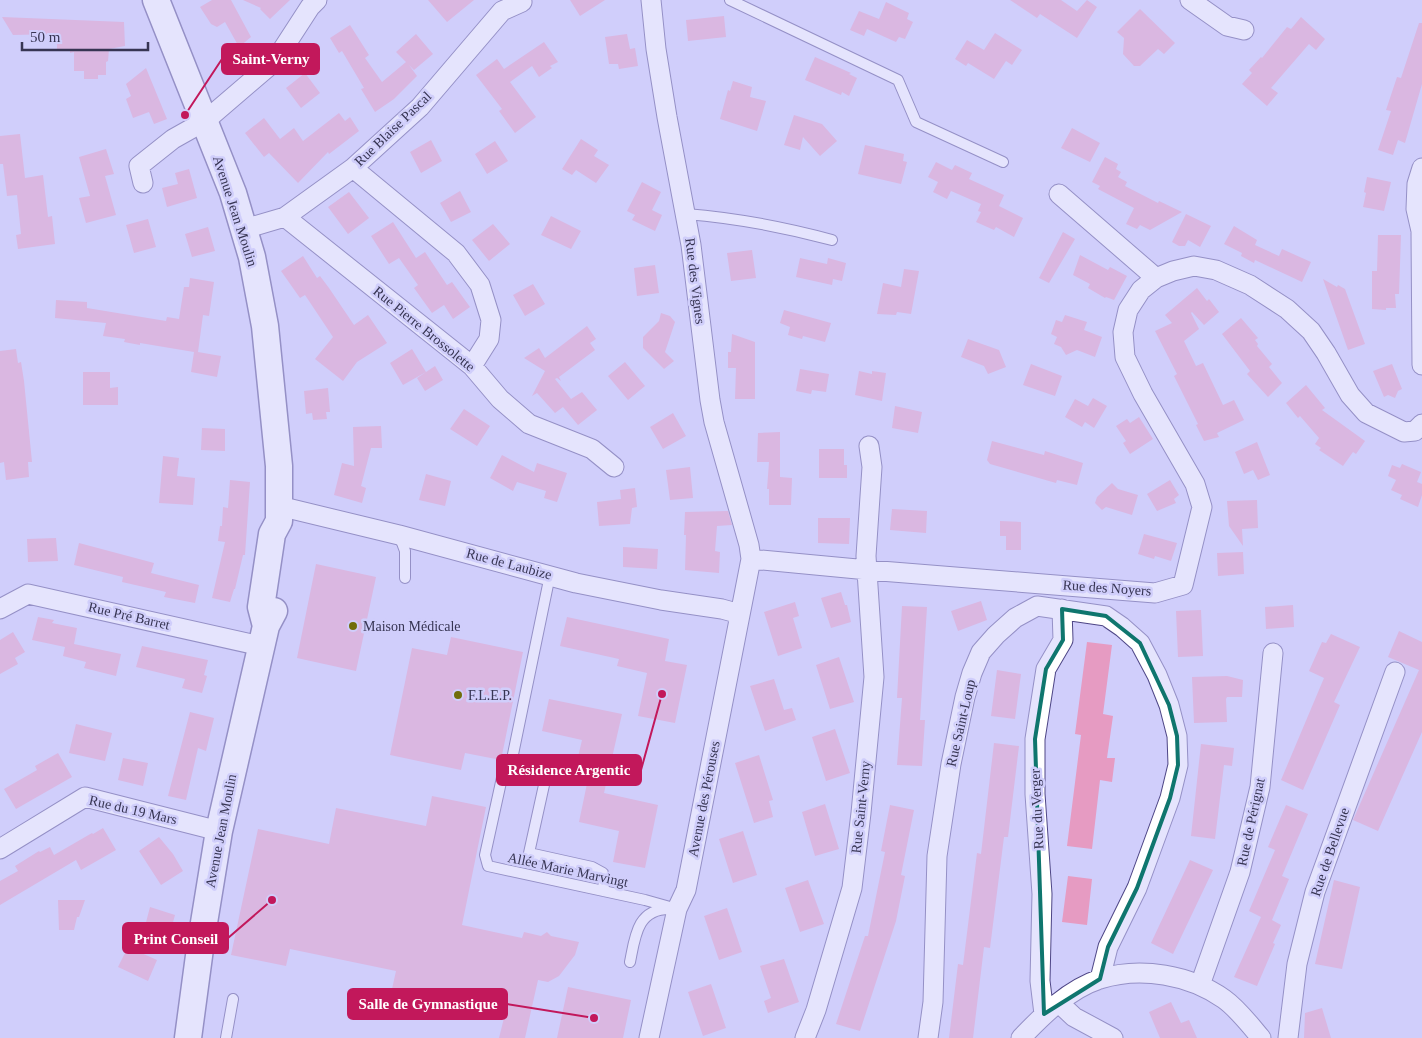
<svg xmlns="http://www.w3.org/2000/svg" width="1422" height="1038" font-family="'Times New Roman',serif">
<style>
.building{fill:#e69bc2}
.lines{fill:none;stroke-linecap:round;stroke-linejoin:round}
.lane-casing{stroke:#4e4686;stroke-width:12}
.street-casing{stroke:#4e4686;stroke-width:21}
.secondary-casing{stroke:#4e4686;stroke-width:29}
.lane{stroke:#fff;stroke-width:10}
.street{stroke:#fff;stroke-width:19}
.secondary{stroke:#fff;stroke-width:26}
.marked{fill:none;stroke:#0f766e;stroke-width:4;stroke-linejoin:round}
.poi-dot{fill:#716d0b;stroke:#d0cefb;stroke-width:2}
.labels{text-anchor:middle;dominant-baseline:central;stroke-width:5;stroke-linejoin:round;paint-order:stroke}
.street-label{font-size:14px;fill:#373553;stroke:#d0cefb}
.poi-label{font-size:14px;fill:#373553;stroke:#d0cefb;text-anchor:start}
.leader{fill:none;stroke:#c2185b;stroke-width:2}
.callout-dot{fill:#c2185b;stroke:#d0cefb;stroke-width:2}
.callout{fill:#c2185b;stroke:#c2185b;stroke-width:2}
.callout-label{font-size:15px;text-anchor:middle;font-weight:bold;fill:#fff}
</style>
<rect width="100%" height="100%" fill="#d0cefb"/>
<path class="building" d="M212 0H231L251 37 239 47 225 22 217 27 211 24 200 7Z
M243 0H290L270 19 260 9 261 8Z
M428 0H474L447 22Z
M570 0H605L580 16Z
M1010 0H1061L1077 11 1087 0 1097 7 1077 38 1040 14 1037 18Z
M886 2 909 13 907 19 913 22 905 39 899 37 896 42 867 29 864 36 850 30 859 11 879 19Z
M1140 9 1175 43 1164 54 1158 49 1140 66H1134L1123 54 1124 38 1117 32Z
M724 16 726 37 688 41 686 20Z
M2 17 124 22 125 46 109 49 108 61 106 62V75H98V79H84V71H74V52L70 53V51H57V34L13 35Z
M1301 17 1325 39 1316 50 1309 44 1271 88 1278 93 1267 106 1242 84 1252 73 1249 70 1261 57 1262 58 1287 27 1291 29Z
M1419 23H1422V84L1405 143 1398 140 1393 155 1378 150 1391 111 1386 110 1397 77 1401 78Z
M350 25 369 55 365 58 382 82 406 62 396 52 416 34 433 54 414 70 409 65 417 76 394 99 375 112 361 89 364 88 342 51 339 53 330 38Z
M995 33 1022 50 1012 65 1006 61 994 79 968 63 966 66 955 59 967 40 984 50Z
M627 34 630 49 635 48 638 66 619 69 618 64H609L605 37Z
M544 42 558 62 550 66 552 68 539 77 532 66 510 82 536 117 515 133 499 111 502 109 476 75 497 59 504 69Z
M815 57 851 73 849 74 857 78 849 96 842 92 841 95 805 80Z
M146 68 167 119 154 124 149 112 133 118 126 99 131 96 126 84Z
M305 73 320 93 301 108 286 88Z
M733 81 752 87 750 97 766 101 757 131 720 119 728 90 730 91Z
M339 113 345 121 350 117 359 131 329 154 328 152 298 183 269 153 264 157 245 133 264 118 280 139 294 128 303 141Z
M794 115 822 124 837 141 820 156 803 137 800 150 784 145Z
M1072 128 1100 143 1090 162 1061 148Z
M20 134 25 178 43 175 48 217 52 216 55 244 18 249 16 235 21 234 17 195 7 196 3 164H0V136Z
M581 139 598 150 594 156 609 165 596 183 576 170 572 175 562 169Z
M431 140 442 161 421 173 410 152Z
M495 141 508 161 487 174 475 154Z
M865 145 904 154 903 161 907 162 901 184 858 174Z
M106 149 114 174 105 176 116 215 86 223 79 198 90 196 79 157Z
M1105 157 1118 164 1116 169 1121 172 1118 177 1127 182 1125 186 1158 203 1159 201 1182 212 1150 230 1140 225 1137 229 1126 224 1134 208 1098 189 1100 186 1092 182Z
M936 162 952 170 955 165 972 173 969 179 1004 195 999 206 1023 218 1014 237 996 227 994 230 976 222 981 212 978 211 981 204 951 191 947 199 933 192 938 182 928 177Z
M189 169 197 198 167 207 162 188 178 184 175 173Z
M1367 177 1391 182 1384 211 1363 207 1366 193 1364 192Z
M642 182 661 192 652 210 662 215 655 231 632 220 635 215 627 211Z
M460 191 471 212 451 222 440 203Z
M349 192 369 218 348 234 328 207Z
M1186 214 1211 226 1200 247 1188 240 1185 246H1179L1172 242Z
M551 216 581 231 571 249 541 235Z
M148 219 156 247 134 253 126 225Z
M393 222 416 258 425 252 447 285 452 282 470 307 453 319 444 305 432 313 414 288 418 285 399 258 389 264 371 236Z
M493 224 510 244 489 261 472 240Z
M1234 226 1257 240 1255 245 1279 256 1282 249 1311 262 1302 282 1255 260 1254 263 1241 256 1242 253 1224 244Z
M208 227 215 251 192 257 185 234Z
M1063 232 1075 239 1049 283 1039 278Z
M1378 235H1401L1399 294H1395L1396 308H1386V310L1372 309V271H1377Z
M752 250 756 278 731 281 727 253Z
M1080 255 1108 270 1110 267 1127 276 1114 300 1106 297 1105 298 1088 288 1090 284 1073 275Z
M303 256 317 278 320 276 329 288 354 325 368 315 387 343 357 362 343 381 315 359 333 337 305 295 300 298 281 271Z
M800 258 827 264 828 258 846 263 842 281 833 279 832 285 796 277Z
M655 265 659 293 637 296 634 268Z
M904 269 919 271 911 314 897 312 896 315 877 314 883 283 901 287Z
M190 278 214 282 209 316 203 315 198 352 221 356 217 377 191 372 194 352 140 343V345L124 342 125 339 103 336 106 323 55 318 56 300 87 302V308L166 321 167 317 179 319 184 287H189Z
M1323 279 1337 287 1338 285 1345 289 1365 344 1348 350Z
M533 284 545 304 525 316 513 295Z
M1197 288 1207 301 1209 299 1219 312 1204 325 1192 312 1191 313 1199 329 1184 341 1196 366 1203 363 1223 405 1234 400 1244 420 1217 433 1219 437 1204 441 1196 425 1198 424 1174 376 1177 374 1155 331 1172 323 1165 315Z
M784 310 831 323 825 342 803 336 802 339 788 335 790 327 780 323Z
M661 313 670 316 675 322 665 352 674 361 664 369 643 348V337L659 321Z
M1065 315 1087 322 1084 330 1102 337 1095 357 1077 350 1066 355 1061 347 1054 344 1057 337 1051 334 1056 320 1062 322Z
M1241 318 1258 338 1255 340 1258 344 1257 346 1272 364 1269 367 1282 383 1268 397 1247 374 1250 371 1222 334Z
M587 326 596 339 590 343 595 350 559 377 561 381 557 378 555 379 571 399 582 392 597 410 578 425 563 407 555 413 537 393 532 396 545 371 524 358 539 348 545 358Z
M732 334 755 342V399H735L736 368H728V352H731Z
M968 339 999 350 1006 367 988 374 984 366 961 357Z
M16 349 18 363 21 362 24 381 32 462H28L29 477 6 480 4 462 0 463V351Z
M412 349 426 372 403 385 390 363Z
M625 362 645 386 628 400 608 376Z
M1031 364 1062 376 1055 396 1023 385Z
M1392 364 1402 389 1398 391 1395 398 1388 395 1384 397 1373 371Z
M435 366 443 380 425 391 417 378Z
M800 369 829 374 826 392 812 390 811 394 796 391Z
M859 371 872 374V371L886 373 882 401 855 395Z
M83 372H110V388L118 387V405H83Z
M1306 385 1325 408 1322 410 1365 441 1356 454 1353 452 1343 466 1319 450 1321 448 1315 444 1319 438 1300 416 1298 418 1286 403Z
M328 388 330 412H326L327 419 313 420 312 413 306 414 304 391Z
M1093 398 1107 406 1094 428 1085 422 1082 427 1065 417 1075 399 1088 406Z
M895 406 922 412 918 433 892 428Z
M464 409 490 426 477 446 450 429Z
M673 413 686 436 663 449 650 427Z
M1139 417 1153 439 1130 454 1123 443 1126 441 1116 426 1127 419 1130 423Z
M381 426 382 448H371L361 486 366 488 362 503 334 495 342 463 354 466 353 427Z
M202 428 225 429V451L201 450Z
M780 432V477L792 478 791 505H769V489H767L769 462H757L758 433Z
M992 441 1044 455 1045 451 1083 463 1077 485 1057 480 1056 483 990 464 987 460Z
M1257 442 1270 475 1258 480 1253 470 1244 474 1235 452Z
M819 449H844V465H847V478H819Z
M502 455 534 472 537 463 567 473 557 502 544 498 546 491 517 482 513 491 490 478Z
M163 456 179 458 177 476 195 478 193 505 159 503Z
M1402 464 1421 472 1417 482 1422 484V495L1418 507 1400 499 1402 495 1391 490 1396 480 1388 476 1392 465 1400 468Z
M690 467 693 498 670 500 666 470Z
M426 474 451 481 445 506 419 500Z
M230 480 250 482 245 555H243L235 589H234L230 602 212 598 225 542 218 541 220 526H222L223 507 228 508Z
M1170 480 1179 495 1174 499 1176 503 1157 511 1147 494Z
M1112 483 1118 489 1138 495 1132 515 1106 507 1102 510 1095 503 1097 497Z
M635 488 637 507 632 508 630 524 599 526 597 502 621 499 620 490Z
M1257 500 1258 528 1242 529 1243 546 1229 526 1227 501Z
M892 509 927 511 926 533 890 530Z
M728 511 732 525 717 526 715 551 720 552 719 573 685 570 686 535H684L685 512Z
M818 518H850L849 544 818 543Z
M1000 521 1021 522V550H1006V536H1000Z
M1144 534 1177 543 1171 561 1155 556 1154 559 1138 554Z
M56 538 58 561 28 562 27 539Z
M79 543 154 563 151 573 199 585 195 603 164 597 166 592 122 582 123 577 74 565Z
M623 547 658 549 657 569 623 567Z
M1243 552 1244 574 1218 576 1217 553Z
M316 564 376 577 356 671 297 658Z
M841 592 845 605H847L851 622 831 628 821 598Z
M981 601 987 620 958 631 951 611Z
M795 602 799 616 793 618 802 648 778 656 764 612Z
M1293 605 1294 627 1266 629 1265 607Z
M902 606 927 607 920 720H925L922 766 897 765 902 698H897Z
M1201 610 1203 656 1178 657 1176 611Z
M38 617 54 620 52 623 77 628 74 644 121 654 116 676 84 668 86 662 63 656 65 647 32 640Z
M567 617 669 639 665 661 687 665 675 723 638 716 647 673 617 666 619 659 560 646Z
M1399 631 1422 642V732L1378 831 1353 820 1419 670 1388 657Z
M13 632 25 652 15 658 18 664 0 674V640Z
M1331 634 1360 647 1334 702 1340 705 1303 790 1281 780 1324 678 1309 671 1322 642 1326 643Z
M451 637 523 652 501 760 465 753 461 770 390 755 412 648 447 655Z
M1087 642 1112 645 1103 714 1113 716 1107 758H1115L1112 782 1100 780 1092 849 1067 846 1081 735 1075 734Z
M142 646 208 660 204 675 207 676 202 693 182 688 185 679 136 667Z
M839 657 854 702 830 709 816 665Z
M997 670 1021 674 1015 719 991 716Z
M1227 676 1243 680 1242 697H1227L1226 699 1227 722 1194 723 1192 677Z
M774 679 784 710 792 708 796 720 765 731 750 686Z
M549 699 622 714 604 793 658 805 645 868 613 862 619 831 579 822 589 774 575 770 582 740 542 731Z
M190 712 214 718 206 751 198 748 186 800 168 796Z
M76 724 112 733 105 761 69 753Z
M835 729 850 773 826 781 812 737Z
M994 743 1019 746 1008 837H1004L990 948 984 947 973 1038H949L958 964 963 965 977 853 981 854Z
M1201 744 1234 748 1232 766 1224 765 1215 839 1191 836Z
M58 753 72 777 16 809 4 789 37 770 35 766Z
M759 755 773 800 769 801 773 817 754 823 735 763Z
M123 758 148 763 143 786 118 780Z
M432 796 486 807 462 925 522 938 524 932 541 936 547 932 551 936 579 942 575 955 559 976 548 982 538 980 525 1038H499L505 1014 392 989 396 971 290 949 286 966 231 955 258 829 329 844 336 808 426 826Z
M825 804 839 849 815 856 802 812Z
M890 805 914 810 901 875 905 876 896 921 860 1031 836 1024 865 936H868L885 852 881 851Z
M1286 805 1308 814 1282 876 1289 879 1272 920 1281 925 1273 943 1275 944 1257 986 1234 977 1261 917 1249 911 1275 850 1268 847Z
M103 828 116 850 81 870 76 860 0 905V881L18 871 15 866 39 851 40 852 50 847 54 855 92 833 93 834Z
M743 831 757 875 733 883 719 839Z
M159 837 173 854 183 871 161 885 139 851Z
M1190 860 1213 870 1173 954 1151 943Z
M1068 876 1092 879 1087 925 1062 922Z
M808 880 824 924 800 932 785 888Z
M1334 880 1360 887 1342 969 1315 964Z
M58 900H85L79 917H77L74 930H59Z
M150 907 175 915 169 937 144 930Z
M727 908 742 952 719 960 704 916Z
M128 947 157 960 148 981 118 967Z
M784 959 799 1002 768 1013 764 1001 771 998 760 966Z
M711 984 726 1028 703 1036 688 992Z
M568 987 631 1000 623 1038H557Z
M1171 1002 1181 1023 1189 1020 1197 1038H1160L1149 1012Z
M1322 1008 1331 1038H1304L1305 1013Z"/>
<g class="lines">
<g class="lane-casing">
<path id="lane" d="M730 0 898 80 916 122 1003 162
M686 214C736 218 784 227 832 240
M399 535 405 551V578
M511 764 550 575
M503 773 485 855 488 866 645 900 677 909
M544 785 529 853 592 867 603 873 604 891
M630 962C635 937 637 909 669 909
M226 1038 233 999"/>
</g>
<g class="street-casing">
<path id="street" d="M1190 0 1227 26 1244 30
M353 168 456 253 480 285 491 320 489 339 472 366
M1422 168 1417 184 1416 209 1421 231 1422 365
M143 183 139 166 173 139 205 121 275 61 310 7 317 0
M1059 194 1156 278
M285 217 472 366 500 399 529 424 592 449 614 467
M244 229 285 217 353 168 420 107 502 11 522 2
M279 506 399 535 576 583 661 600 722 609 740 614
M751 559 868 570 1155 593 1183 585 1202 507 1195 484 1143 394 1125 357 1123 332 1128 310 1141 290 1156 278 1173 271 1194 266 1216 270 1250 285 1287 309 1311 331 1326 353 1350 395 1366 413 1404 432 1415 431 1422 424
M0 609 28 594 261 646
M0 849 85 797 219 831
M1200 985 1240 872 1260 787 1273 653
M1059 1003 1074 1017 1113 1038
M1044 1014 1040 981 1042 894 1035 794V739L1046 669 1063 640 1062 609
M649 1038 677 909 686 890 751 559 749 545 714 422 710 400 691 245 667 117 656 49 651 0
M805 1038 816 1010 852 888 861 813 874 677 866 556 872 467 869 446
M928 1038 933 1002 937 856 951 764 965 697 972 673 981 652 996 635 1015 618 1037 606 1106 616 1122 627 1140 643 1157 675 1169 705 1177 736 1178 765 1170 798 1137 888 1108 947 1100 979
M1021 1038C1043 1015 1069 989 1100 979 1141 966 1190 975 1224 999 1238 1009 1250 1025 1261 1038
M1288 1038 1297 964 1315 892 1395 672"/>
</g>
<g class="secondary-casing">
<path id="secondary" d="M156 0 233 193 252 257 265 326 279 466V521L272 534 261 607 266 626
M188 1038 201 941 219 831 266 626 274 611"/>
</g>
<use href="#lane" class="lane"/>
<use href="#street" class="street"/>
<use href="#secondary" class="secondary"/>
</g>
<path d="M0 0H1422V1038H0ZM1062 609 1106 616 1140 643 1169 705 1177 736 1178 765 1170 798 1137 888 1108 947 1100 979 1044 1014 1035 739 1046 669 1063 640Z" fill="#d0cefb" fill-opacity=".55" fill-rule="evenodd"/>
<path class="marked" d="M1062 609 1106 616 1140 643 1169 705 1177 736 1178 765 1170 798 1137 888 1108 947 1100 979 1044 1014 1035 739 1046 669 1063 640Z"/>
<g class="poi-dot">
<circle cx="353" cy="626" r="5"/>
<circle cx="458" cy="695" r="5"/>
</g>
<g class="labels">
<g class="street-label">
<text transform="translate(393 129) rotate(-44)">Rue Blaise Pascal</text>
<text transform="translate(235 211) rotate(72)">Avenue Jean Moulin</text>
<text transform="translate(695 281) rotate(83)">Rue des Vignes</text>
<text transform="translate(424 329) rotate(39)">Rue Pierre Brossolette</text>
<text transform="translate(509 564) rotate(15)">Rue de Laubize</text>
<text transform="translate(1107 588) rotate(4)">Rue des Noyers</text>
<text transform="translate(129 616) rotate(13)">Rue Pré Barret</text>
<text transform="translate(961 723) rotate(-77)">Rue Saint-Loup</text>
<text transform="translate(704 799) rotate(-79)">Avenue des Pérouses</text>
<text transform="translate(861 807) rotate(-84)">Rue Saint-Verny</text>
<text transform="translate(1037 809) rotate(-93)">Rue du Verger</text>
<text transform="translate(133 810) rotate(13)">Rue du 19 Mars</text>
<text transform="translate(1251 822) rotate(-78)">Rue de Pérignat</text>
<text transform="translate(221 831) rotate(-79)">Avenue Jean Moulin</text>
<text transform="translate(1330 852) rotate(-71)">Rue de Bellevue</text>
<text transform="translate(568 870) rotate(12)">Allée Marie Marvingt</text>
</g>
<g class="poi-label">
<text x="363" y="626">Maison Médicale</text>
<text x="468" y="695">F.L.E.P.</text>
</g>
</g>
<path class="leader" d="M185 115L222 59M662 694L641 770M272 900L228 938M594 1018L507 1004"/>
<g class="callout-dot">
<circle cx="185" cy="115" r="5"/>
<circle cx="662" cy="694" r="5"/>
<circle cx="272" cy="900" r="5"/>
<circle cx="594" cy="1018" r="5"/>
</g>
<g class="callout">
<rect x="222" y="44" width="97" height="30" rx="5"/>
<rect x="497" y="755" width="144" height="30" rx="5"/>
<rect x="123" y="923" width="105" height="30" rx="5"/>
<rect x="348" y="989" width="159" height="30" rx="5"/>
</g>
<g class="callout-label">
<text x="271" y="64">Saint-Verny</text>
<text x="569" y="775">Résidence Argentic</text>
<text x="176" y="944">Print Conseil</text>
<text x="428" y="1009">Salle de Gymnastique</text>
</g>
<path d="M22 42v8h126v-8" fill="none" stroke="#373553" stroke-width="2.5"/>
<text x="30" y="42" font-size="15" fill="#373553" stroke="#d0cefb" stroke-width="4" paint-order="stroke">50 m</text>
</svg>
